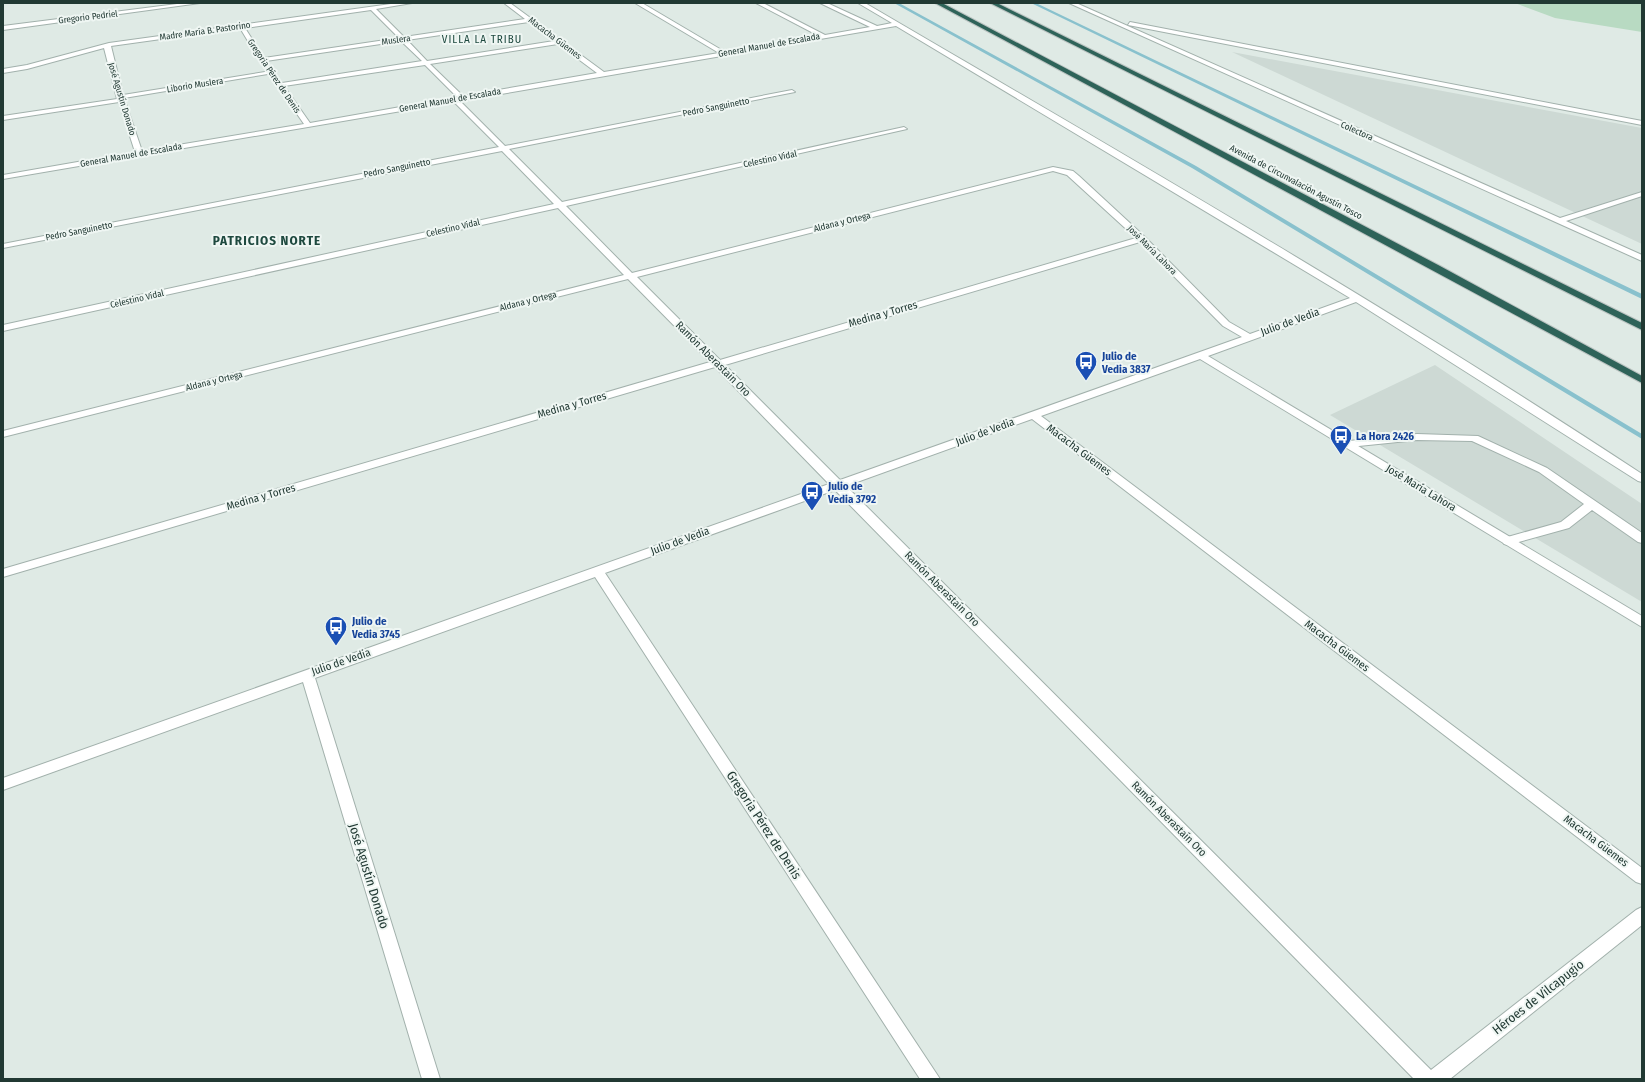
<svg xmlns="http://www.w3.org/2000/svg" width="1645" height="1082" font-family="'Fira Sans Condensed',sans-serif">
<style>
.built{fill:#cdd9d4}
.green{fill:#b8dac2}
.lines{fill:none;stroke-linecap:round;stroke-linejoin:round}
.stream{fill:#89c1cd;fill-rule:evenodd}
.service-casing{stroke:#a2b1ac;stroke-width:2}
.minor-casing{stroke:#a2b1ac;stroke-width:2}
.motorway-casing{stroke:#bcc4c2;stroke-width:2}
.service{fill:#fff;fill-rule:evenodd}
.minor{fill:#fff;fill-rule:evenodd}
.motorway{fill:#2e6359;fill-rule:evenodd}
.labels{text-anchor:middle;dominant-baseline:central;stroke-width:4;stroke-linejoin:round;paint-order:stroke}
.far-street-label{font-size:9px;fill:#213933;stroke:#eff6f3}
.far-quarter-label{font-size:11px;letter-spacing:1px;fill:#1e493f;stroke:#eff6f3}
.street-label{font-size:11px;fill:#213933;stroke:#eff6f3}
.transit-label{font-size:11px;font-weight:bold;fill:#164399;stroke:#eff6f3;text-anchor:start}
.far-district-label{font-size:13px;font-weight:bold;letter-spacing:1px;fill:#1e493f;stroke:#eff6f3}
.near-street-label{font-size:13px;fill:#213933;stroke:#eff6f3}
</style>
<rect width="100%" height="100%" fill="#dfeae5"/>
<path class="built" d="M1232 52 1642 128V244Z
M1435 365 1642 504V602L1330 415Z"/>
<path class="green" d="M1515 3H1642V32L1555 18Z"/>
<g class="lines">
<path class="stream" d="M894 3H899L1196 166 1642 434V439L1192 168Z
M1031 3H1036L1642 294V299Z"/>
<g class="service-casing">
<path id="service" d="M1417 434 1478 436 1547 468 1642 533V543L1638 542 1592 510 1569 528 1508 545 1504 544 1502 541 1504 538 1561 522 1584 504 1539 472 1472 441 1417 440 1349 447 1344 444 1349 441Z"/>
</g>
<g class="minor-casing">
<path id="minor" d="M185 3H200L3 30V26Z
M398 3H412L376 9 404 37 525 19 504 3H510L604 72 719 53 635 3H642L725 52 819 36 756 3H763L825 35 870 27 820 3H827L877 26 892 23 858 3H865C1126 156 1389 307 1642 474V482L1638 481 1356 302 1208 356 1642 616V627L1200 359 1041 416 1642 868V884L1636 882 1032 419 846 486 1431 1070 1636 910 1642 907V925L1450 1079H1414L835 490 605 573 940 1079H920L595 577 315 678 440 1079H422L303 682 3 790V778L829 484 715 367 3 577V569L710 362 628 279 3 437V431L624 275 558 208 3 331V325L554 204 502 151 3 248V244L499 147 454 102 3 179V175L135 152 119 102 3 120V116L117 99 104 48 27 69 3 73V69L27 65 109 43ZM371 10 399 38 264 58 245 28ZM529 22 554 41 427 61 407 40ZM896 26 1350 298 1250 334 1229 322 1145 237 1079 176 1073 171 1053 167 632 273 566 206 907 129 904 127 562 202 509 149 795 92 792 90 505 146 460 101ZM240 28 263 66 266 68 269 66 266 61 401 41 422 61 282 83 279 80H275L274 81 304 124 142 151 124 98 274 73 271 71 123 95 111 46ZM558 44 597 73 463 96 430 64ZM425 65 457 97 310 123 284 86ZM1053 171 1067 175 1136 238 720 360 637 277ZM1140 242 1223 326 1242 337 840 480 725 365Z
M1069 3H1076L1560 218 1642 192V196L1566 221 1642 255V261Z
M1130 22 1642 121V125L1128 25Z"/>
</g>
<g class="motorway-casing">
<path id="motorway" d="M935 3H942L1440 266 1642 376V383Z
M990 3H997L1642 323V330Z"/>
</g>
<use href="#service" class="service"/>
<use href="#minor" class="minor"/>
<use href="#motorway" class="motorway"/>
</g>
<defs>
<g id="bus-pin" transform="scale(1.15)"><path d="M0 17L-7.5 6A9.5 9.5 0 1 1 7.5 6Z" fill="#1a4fb4" stroke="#eff6f3"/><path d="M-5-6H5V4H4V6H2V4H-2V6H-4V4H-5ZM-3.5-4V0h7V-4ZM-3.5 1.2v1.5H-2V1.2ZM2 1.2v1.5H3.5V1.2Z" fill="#fff"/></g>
</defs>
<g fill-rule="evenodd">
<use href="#bus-pin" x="1086" y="362"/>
<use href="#bus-pin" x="1341" y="436"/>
<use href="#bus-pin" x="812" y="492"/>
<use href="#bus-pin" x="336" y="627"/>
</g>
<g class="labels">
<g class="far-street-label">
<text transform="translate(88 17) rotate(-7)">Gregorio Pedriel</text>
<text transform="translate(205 31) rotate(-8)">Madre María B. Pastorino</text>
<text transform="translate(555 38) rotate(37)">Macacha Güemes</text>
<text transform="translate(396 40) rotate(-8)">Muslera</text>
<text transform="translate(769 45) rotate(-10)">General Manuel de Escalada</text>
<text transform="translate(274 76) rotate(56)">Gregoria Pérez de Denis</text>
<text transform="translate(195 85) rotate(-9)">Liborio Muslera</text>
<text transform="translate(122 99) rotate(73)">José Agustín Donado</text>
<text transform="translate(450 100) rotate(-10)">General Manuel de Escalada</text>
<text transform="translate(716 107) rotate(-11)">Pedro Sanguinetto</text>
<text transform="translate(1357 131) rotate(24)">Colectora</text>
<text transform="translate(131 155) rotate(-10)">General Manuel de Escalada</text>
<text transform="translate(770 159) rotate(-12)">Celestino Vidal</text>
<text transform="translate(397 168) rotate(-11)">Pedro Sanguinetto</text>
<text transform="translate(1296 182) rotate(28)">Avenida de Circunvalación Agustín Tosco</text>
<text transform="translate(842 222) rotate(-14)">Aldana y Ortega</text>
<text transform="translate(453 228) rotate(-13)">Celestino Vidal</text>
<text transform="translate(79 231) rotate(-11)">Pedro Sanguinetto</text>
<text transform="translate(1152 250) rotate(45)">José María Lahora</text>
<text transform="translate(137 299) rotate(-13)">Celestino Vidal</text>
<text transform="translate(528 301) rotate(-14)">Aldana y Ortega</text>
<text transform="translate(214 381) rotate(-14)">Aldana y Ortega</text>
</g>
<g class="far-quarter-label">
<text x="482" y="39">VILLA LA TRIBU</text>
</g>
<g class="street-label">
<text transform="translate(883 314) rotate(-16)">Medina y Torres</text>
<text transform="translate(1290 322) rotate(-20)">Julio de Vedia</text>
<text transform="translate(713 359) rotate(45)">Ramón Aberastaín Oro</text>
<text transform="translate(572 405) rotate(-16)">Medina y Torres</text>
<text transform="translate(985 432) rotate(-20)">Julio de Vedia</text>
<text transform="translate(1079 450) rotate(37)">Macacha Güemes</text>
<text transform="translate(1421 488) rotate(31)">José María Lahora</text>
<text transform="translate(261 497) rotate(-16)">Medina y Torres</text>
<text transform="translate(680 541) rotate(-20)">Julio de Vedia</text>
<text transform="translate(942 589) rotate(45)">Ramón Aberastaín Oro</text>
<text transform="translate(1337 646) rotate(37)">Macacha Güemes</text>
<text transform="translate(341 662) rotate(-19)">Julio de Vedia</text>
<text transform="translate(1169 819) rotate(45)">Ramón Aberastaín Oro</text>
<text transform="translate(1596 841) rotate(37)">Macacha Güemes</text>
</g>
<g class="transit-label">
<text x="1102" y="356">Julio de<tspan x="1102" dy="13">Vedia 3837</tspan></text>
<text x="1356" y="436">La Hora 2426</text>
<text x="828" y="486">Julio de<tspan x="828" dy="13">Vedia 3792</tspan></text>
<text x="352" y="621">Julio de<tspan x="352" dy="13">Vedia 3745</tspan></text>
</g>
<g class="far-district-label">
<text x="267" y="240">PATRICIOS NORTE</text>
</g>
<g class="near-street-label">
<text transform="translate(764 825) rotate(57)">Gregoria Pérez de Denis</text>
<text transform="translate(369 876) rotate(73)">José Agustín Donado</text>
<text transform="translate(1538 997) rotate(-38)">Héroes de Vilcapugio</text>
</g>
</g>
<rect width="1645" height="1082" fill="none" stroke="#213933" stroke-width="8"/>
</svg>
